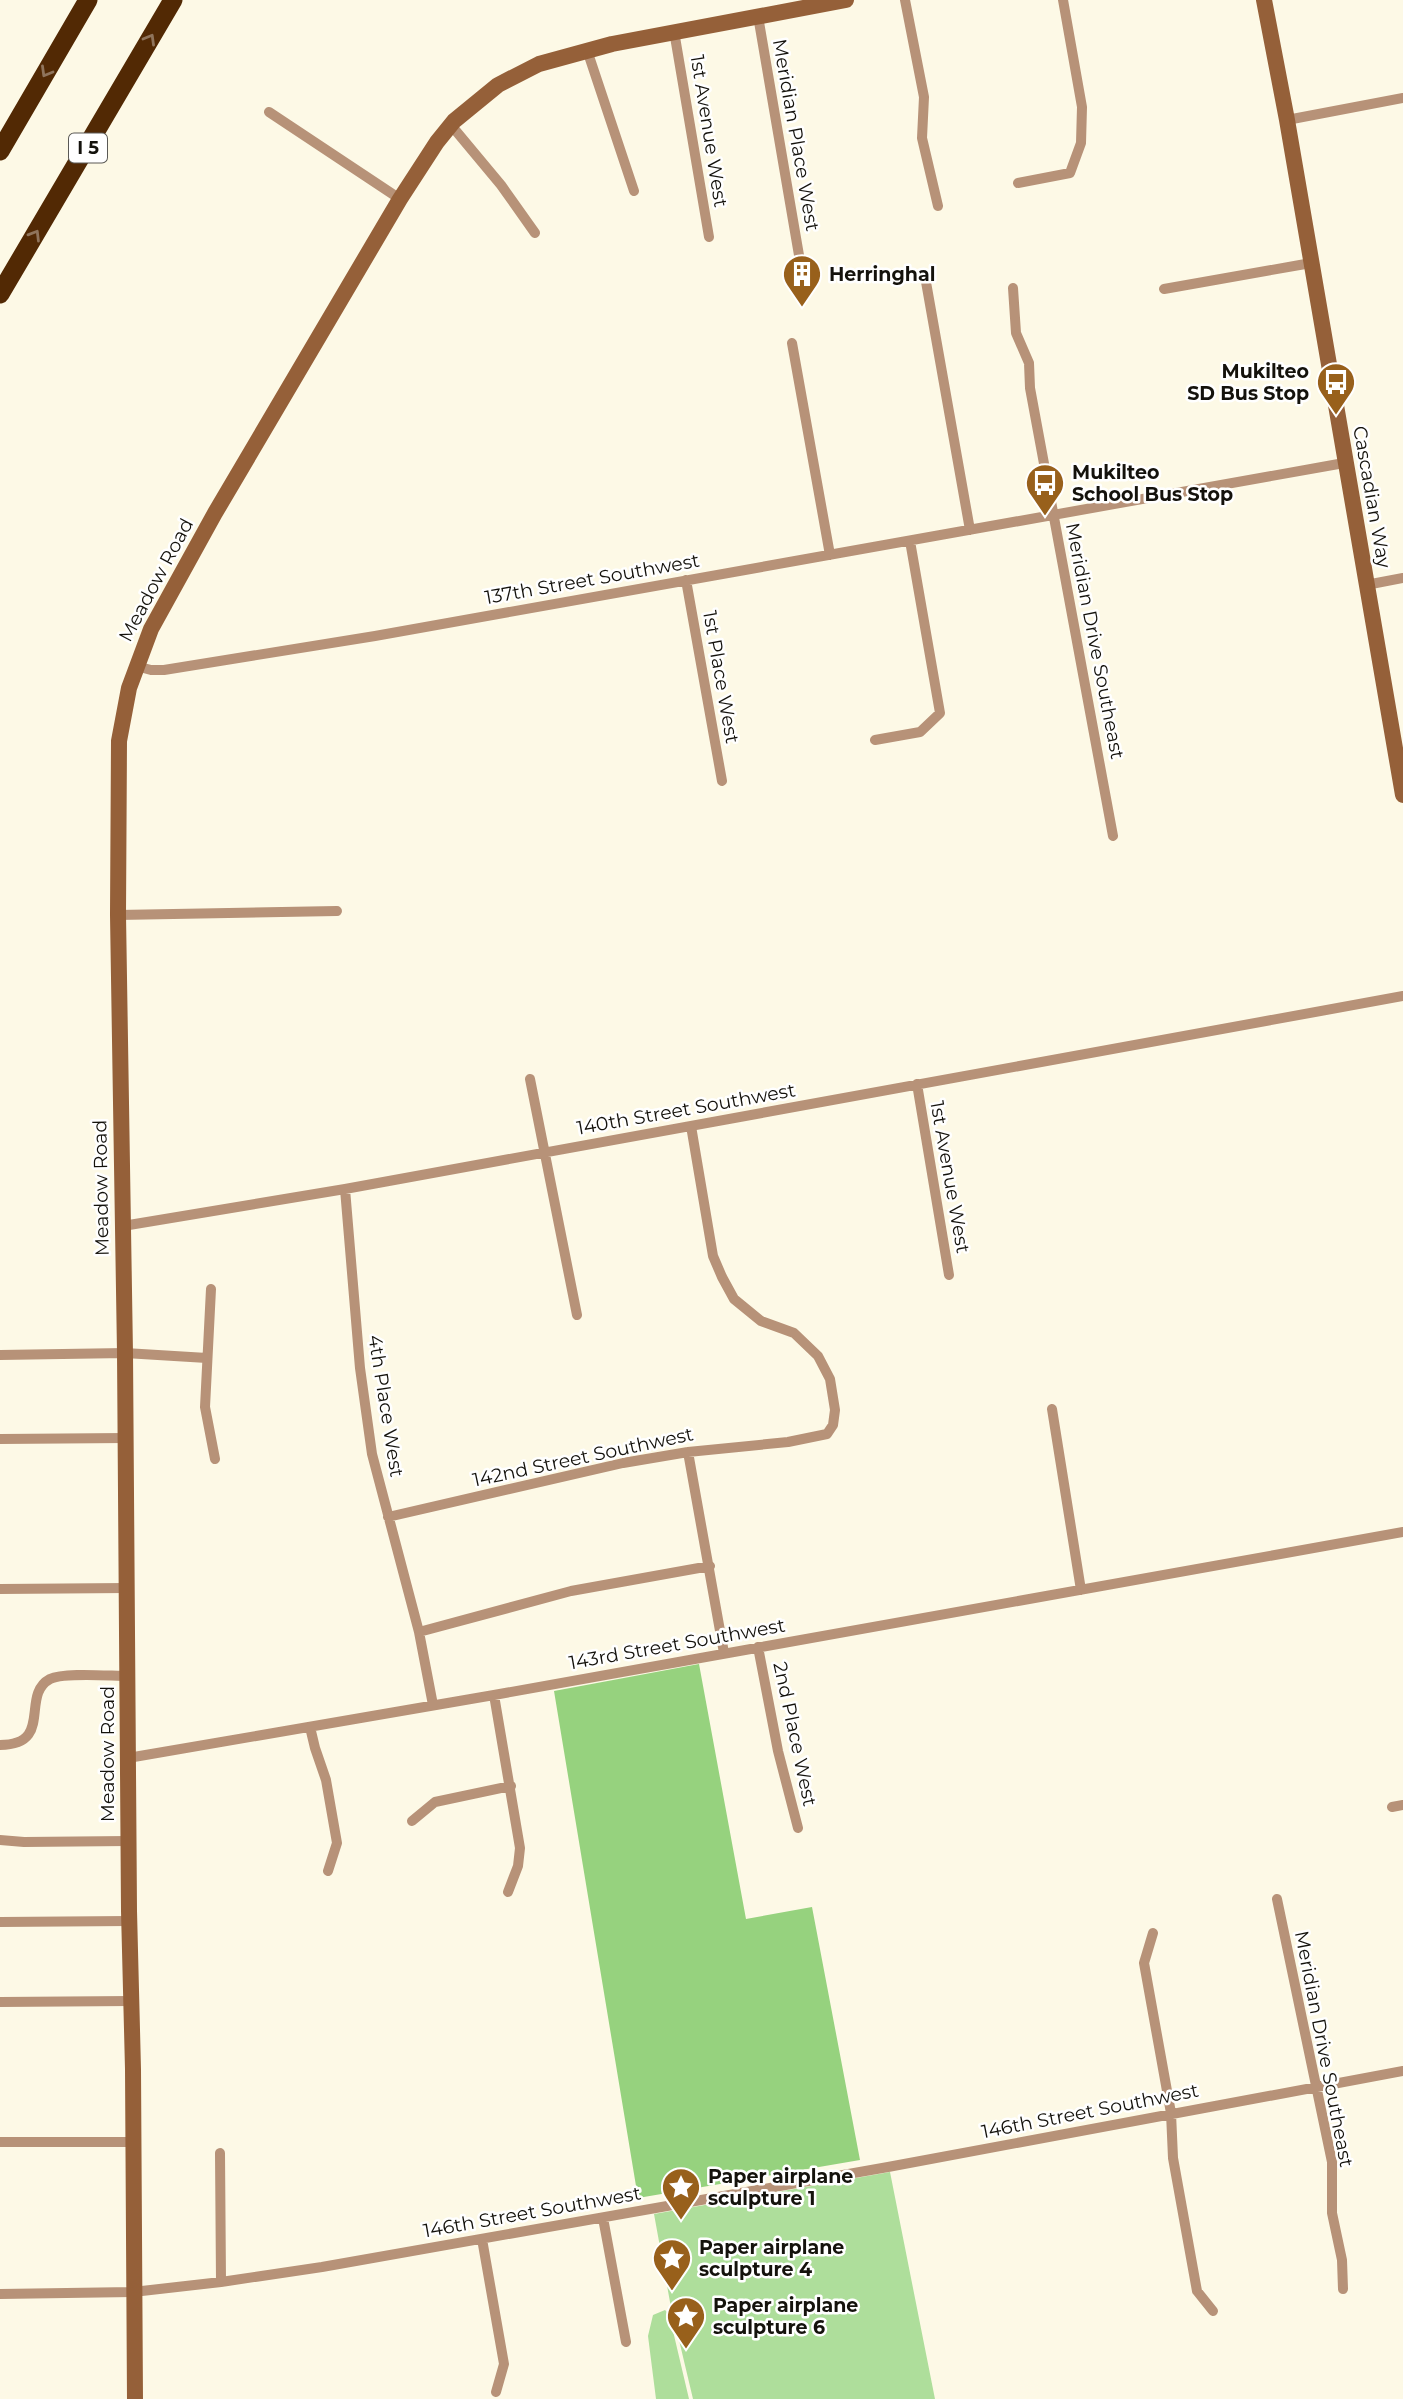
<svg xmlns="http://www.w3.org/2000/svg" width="1403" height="2399" font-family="Montserrat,sans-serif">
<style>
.green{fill:#aede9b}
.forest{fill:#96d27e}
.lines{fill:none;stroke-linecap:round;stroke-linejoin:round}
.street{stroke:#b79278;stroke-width:10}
.secondary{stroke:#956039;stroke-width:16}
.highway{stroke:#522904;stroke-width:19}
.oneway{stroke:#8f745c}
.labels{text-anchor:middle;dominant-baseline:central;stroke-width:5;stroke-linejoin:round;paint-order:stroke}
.shield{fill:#fff;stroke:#5a5955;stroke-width:2}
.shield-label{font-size:18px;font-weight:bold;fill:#14120c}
.street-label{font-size:19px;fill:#14120c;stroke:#fff}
.poi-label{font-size:19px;font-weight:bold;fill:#14120c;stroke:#fff;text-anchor:start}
</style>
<rect width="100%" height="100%" fill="#fdf9e6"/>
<path class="green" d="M890 2172 935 2399H693L670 2302 654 2214Z
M665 2310 669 2314 689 2399H656L648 2336 653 2315Z"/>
<path class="forest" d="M699 1664 746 1919 812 1907 860 2160 638 2198 554 1691Z"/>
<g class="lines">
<path class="street" d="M905 0 924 97 922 138 938 206
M758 16 800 261
M674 31 709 237
M587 50 634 191
M269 112 400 199
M1287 120 1403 98
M451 125 501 185 535 233
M1018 183 1070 173 1081 143 1082 107 1063 0
M926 282 970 530
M1013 288 1016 333 1029 363 1030 388 1113 836
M1164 289 1311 263
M792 343 830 555
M686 580 722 781
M1366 585 1403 578
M136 666 151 670H164L375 636 1344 463
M875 740 920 732 940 713 910 541
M118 915 337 911
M530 1079 577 1315
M917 1084 949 1275
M345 1189 360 1368 372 1454 419 1632 433 1705
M123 1226 345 1189 1403 996
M211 1289 205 1407 215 1459
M0 1355 125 1353 207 1358
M1052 1409 1081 1590
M0 1439 126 1438
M688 1452 724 1653
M388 1517 623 1463 688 1452 788 1442 827 1434 833 1425 835 1410 830 1379 818 1356 794 1333 761 1321 734 1299 722 1277 713 1256 691 1126
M0 1589 127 1588
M419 1632 571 1591 710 1566
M758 1647 778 1751 798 1828
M494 1695 520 1848 518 1866 508 1892
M310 1727 315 1748 326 1780 337 1843 328 1871
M0 1745C54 1745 20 1695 50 1679 64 1672 110 1676 128 1676
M128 1758 494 1695 1403 1532
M1392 1807 1403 1805
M412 1821 435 1802 511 1786
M0 1840 24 1842 128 1841
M1277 1899 1332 2162V2213L1342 2260 1343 2289
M0 1922 129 1921
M1153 1933 1144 1963 1171 2113 1173 2158 1197 2291 1213 2311
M0 2002 131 2001
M0 2142H133
M220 2153 221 2282
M603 2218 626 2342
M482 2239 504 2364 496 2392
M0 2294 133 2292 221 2282 322 2267 888 2167 1403 2071"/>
<path class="secondary" d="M1264 0 1287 120 1403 795
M135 2399 133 2069 129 1911 125 1353 118 915 119 741 129 688 151 629 215 513 400 199 437 142 454 121 498 85 539 64 612 44 846 0"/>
<path class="highway" d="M0 151 88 0
M0 294 173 0"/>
</g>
<defs><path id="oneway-chevron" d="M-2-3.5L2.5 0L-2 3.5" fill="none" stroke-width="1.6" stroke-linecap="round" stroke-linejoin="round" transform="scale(1.75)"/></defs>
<g class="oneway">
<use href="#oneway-chevron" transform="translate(150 39) rotate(-60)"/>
<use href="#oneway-chevron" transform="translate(46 72) rotate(120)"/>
<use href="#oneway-chevron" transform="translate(35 235) rotate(-59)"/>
</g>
<defs>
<g id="building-pin" transform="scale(2.0125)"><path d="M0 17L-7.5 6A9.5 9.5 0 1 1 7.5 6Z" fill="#98601b" stroke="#fff"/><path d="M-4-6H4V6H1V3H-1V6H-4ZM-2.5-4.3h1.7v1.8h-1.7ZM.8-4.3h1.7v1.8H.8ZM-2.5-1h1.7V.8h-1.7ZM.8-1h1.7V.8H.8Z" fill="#fff"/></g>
<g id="bus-pin" transform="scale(2.0125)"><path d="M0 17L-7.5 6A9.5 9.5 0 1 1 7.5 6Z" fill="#98601b" stroke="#fff"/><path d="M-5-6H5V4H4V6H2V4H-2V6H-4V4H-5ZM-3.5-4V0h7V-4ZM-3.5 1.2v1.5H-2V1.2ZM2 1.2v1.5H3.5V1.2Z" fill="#fff"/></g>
<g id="sight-pin" transform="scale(2.0125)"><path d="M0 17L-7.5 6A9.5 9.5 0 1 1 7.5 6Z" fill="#98601b" stroke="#fff"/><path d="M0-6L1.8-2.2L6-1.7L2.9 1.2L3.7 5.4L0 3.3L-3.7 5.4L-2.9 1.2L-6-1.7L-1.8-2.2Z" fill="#fff"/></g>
</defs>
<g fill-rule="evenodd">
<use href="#building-pin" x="802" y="274"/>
<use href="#bus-pin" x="1336" y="382"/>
<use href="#bus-pin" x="1045" y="483"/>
<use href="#sight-pin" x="681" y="2187"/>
<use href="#sight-pin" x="672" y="2258"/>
<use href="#sight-pin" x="686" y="2316"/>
</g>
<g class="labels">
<rect class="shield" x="69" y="133.5" width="38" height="29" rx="5"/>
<g class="shield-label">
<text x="88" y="148">I 5</text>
</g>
<g class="street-label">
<text transform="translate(709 131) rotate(81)">1st Avenue West</text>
<text transform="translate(796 135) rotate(80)">Meridian Place West</text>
<text transform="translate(1372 497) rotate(80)">Cascadian Way</text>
<text transform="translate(592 579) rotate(-10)">137th Street Southwest</text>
<text transform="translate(156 580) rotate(-62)">Meadow Road</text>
<text transform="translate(1095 641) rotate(79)">Meridian Drive Southeast</text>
<text transform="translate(721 677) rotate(80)">1st Place West</text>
<text transform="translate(686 1109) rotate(-10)">140th Street Southwest</text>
<text transform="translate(950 1177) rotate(80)">1st Avenue West</text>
<text transform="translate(101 1188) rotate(-91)">Meadow Road</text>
<text transform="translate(386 1406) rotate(81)">4th Place West</text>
<text transform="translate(583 1457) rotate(-12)">142nd Street Southwest</text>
<text transform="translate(677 1644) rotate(-10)">143rd Street Southwest</text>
<text transform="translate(795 1734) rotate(78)">2nd Place West</text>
<text transform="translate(107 1754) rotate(-90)">Meadow Road</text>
<text transform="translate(1324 2049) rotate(79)">Meridian Drive Southeast</text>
<text transform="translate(1090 2111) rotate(-11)">146th Street Southwest</text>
<text transform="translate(532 2212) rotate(-10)">146th Street Southwest</text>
</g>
<g class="poi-label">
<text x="829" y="274">Herringhal</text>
<text x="1309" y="371" text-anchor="end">Mukilteo<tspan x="1309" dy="22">SD Bus Stop</tspan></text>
<text x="1072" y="472">Mukilteo<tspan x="1072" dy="22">School Bus Stop</tspan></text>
<text x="708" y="2176">Paper airplane<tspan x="708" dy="22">sculpture 1</tspan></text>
<text x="699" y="2247">Paper airplane<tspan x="699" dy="22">sculpture 4</tspan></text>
<text x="713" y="2305">Paper airplane<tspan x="713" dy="22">sculpture 6</tspan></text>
</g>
</g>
</svg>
